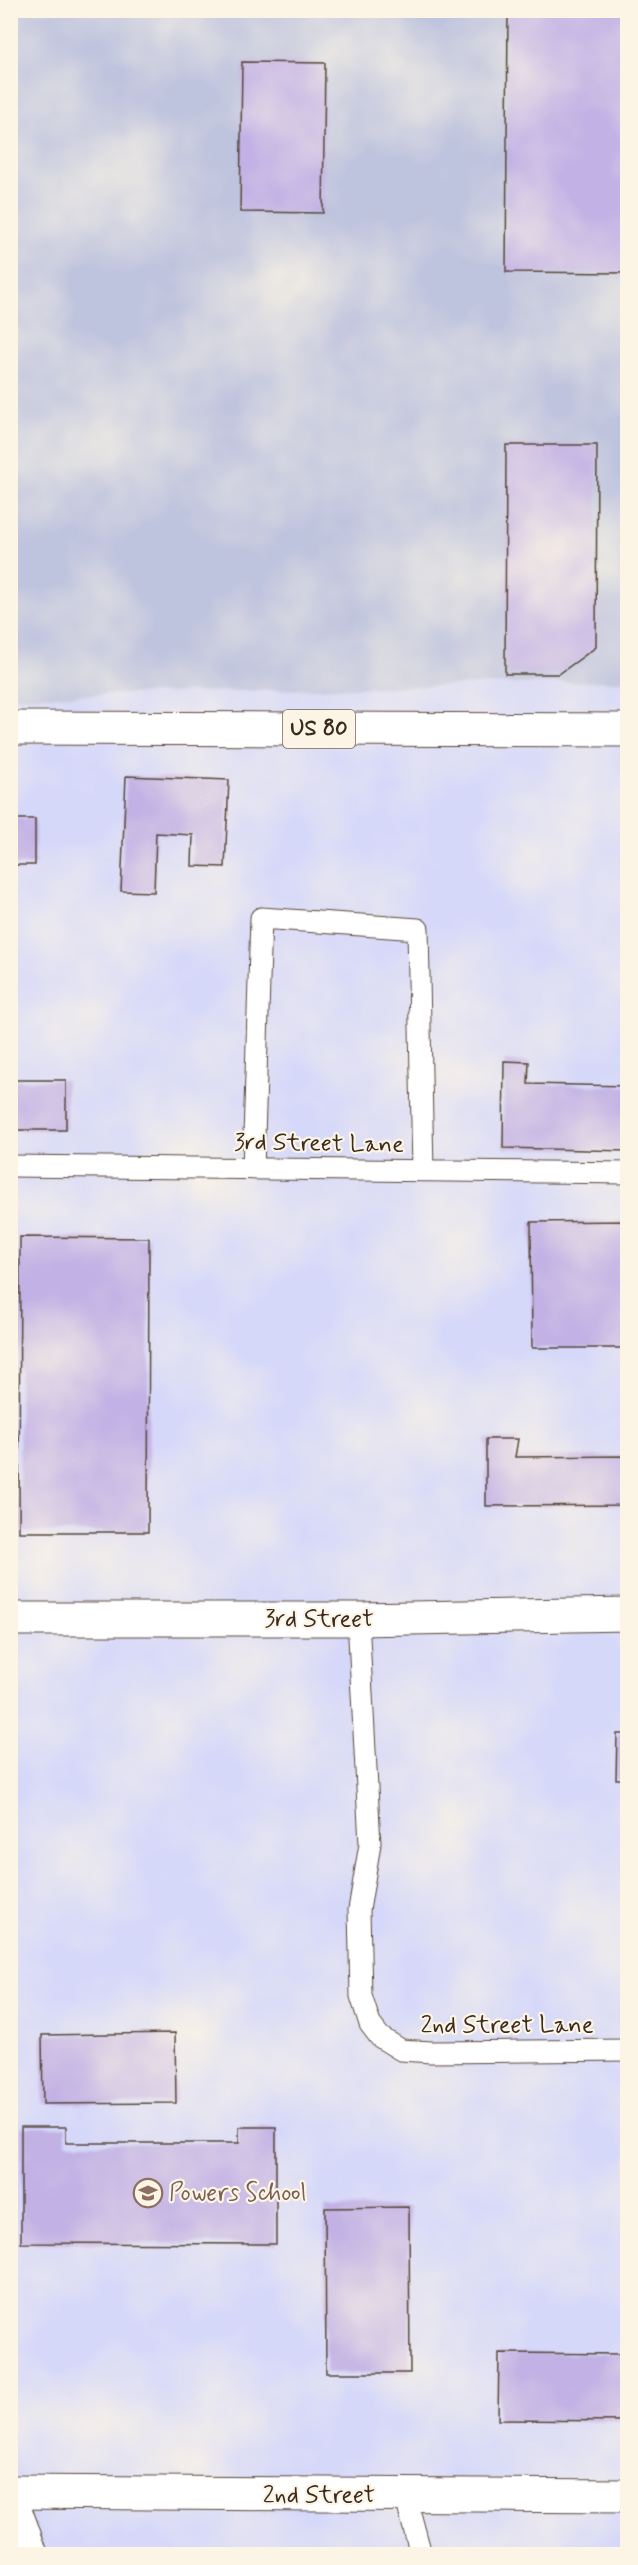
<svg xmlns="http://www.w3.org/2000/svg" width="638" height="2565" font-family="Mynerve,sans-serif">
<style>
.built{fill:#d6d8f9}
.industrial{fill:#bec3de}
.building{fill:#c1b1e5}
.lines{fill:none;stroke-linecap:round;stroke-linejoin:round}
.service-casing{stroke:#564638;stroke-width:23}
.minor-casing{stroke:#564638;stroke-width:35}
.tertiary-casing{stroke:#564638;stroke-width:35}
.primary-casing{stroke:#564638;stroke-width:35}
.service{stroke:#fff;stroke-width:21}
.minor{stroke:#fff;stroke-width:33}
.tertiary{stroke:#fff;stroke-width:33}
.primary{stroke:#fff;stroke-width:33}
.labels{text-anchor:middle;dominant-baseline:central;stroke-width:4.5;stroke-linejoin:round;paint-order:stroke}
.shield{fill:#fcf5e5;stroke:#75675a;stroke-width:1.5}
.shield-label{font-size:22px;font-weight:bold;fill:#3b2a1e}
.street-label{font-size:24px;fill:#3b2a1e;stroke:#fcf5e5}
.education-label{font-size:24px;fill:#785e54;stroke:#fcf5e5;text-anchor:start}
</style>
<rect width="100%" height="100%" fill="#fcf5e5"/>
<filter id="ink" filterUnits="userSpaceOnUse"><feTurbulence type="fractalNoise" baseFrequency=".0167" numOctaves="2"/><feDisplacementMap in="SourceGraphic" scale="12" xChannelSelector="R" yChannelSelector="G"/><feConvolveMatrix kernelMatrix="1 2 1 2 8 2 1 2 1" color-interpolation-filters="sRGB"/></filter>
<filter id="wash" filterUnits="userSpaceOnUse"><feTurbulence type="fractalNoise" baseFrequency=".008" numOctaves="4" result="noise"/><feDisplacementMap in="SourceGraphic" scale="24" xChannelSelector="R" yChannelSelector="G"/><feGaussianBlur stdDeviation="1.35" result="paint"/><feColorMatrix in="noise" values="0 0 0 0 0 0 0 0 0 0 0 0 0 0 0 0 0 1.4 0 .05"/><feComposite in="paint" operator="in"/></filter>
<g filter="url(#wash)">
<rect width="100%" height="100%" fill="#f1e6c9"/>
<path class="built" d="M627 681V2554H11L10 697Z"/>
<path class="industrial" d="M10 11H627V681L11 697Z"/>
<g id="blocks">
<path class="building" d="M508 10H628V273L506 272Z
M242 62 325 63 323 213 240 212Z
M506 445H597L596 647 559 674H505Z
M126 776 229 780 225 867 192 866 193 835 156 833 154 892 121 891Z
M10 819H35V865H10Z
M504 1061 529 1062 528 1084 628 1086V1151L503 1148Z
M10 1080H66V1130H10Z
M628 1221V1348H532L531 1222Z
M20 1237 149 1238 148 1532H19Z
M486 1439H518L515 1457 628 1456V1505L486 1506Z
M617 1734H628V1779H616Z
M175 2033 176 2103 43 2104 42 2035Z
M21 2127H66V2143H239V2127H276V2244L21 2243Z
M409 2207 410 2373H326L325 2208Z
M499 2353 628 2354V2421L498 2420Z"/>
</g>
</g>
<g filter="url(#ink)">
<use href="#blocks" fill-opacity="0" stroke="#564638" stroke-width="1.5"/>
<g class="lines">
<g class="service-casing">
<path id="service" d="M10 1166 628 1173
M253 1169 261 918 418 929 423 1171
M358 1619 370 1844 359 1910 361 1996 370 2024 380 2037 401 2050 431 2052 628 2050
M405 2495 421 2554"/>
</g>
<g class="minor-casing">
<path id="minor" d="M10 1619H358L628 1614
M10 2496 31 2554"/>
</g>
<g class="tertiary-casing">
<path id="tertiary" d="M10 2492 628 2496"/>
</g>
<g class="primary-casing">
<path id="primary" d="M10 728 628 730"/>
</g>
<use href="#service" class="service"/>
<use href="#minor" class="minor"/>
<use href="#tertiary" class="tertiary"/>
<use href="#primary" class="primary"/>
</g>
</g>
<defs>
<g id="school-ring" transform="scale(1.5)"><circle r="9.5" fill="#fcf5e5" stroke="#8d6e63" stroke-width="1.5"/><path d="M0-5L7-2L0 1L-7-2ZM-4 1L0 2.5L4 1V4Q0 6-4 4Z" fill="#8d6e63"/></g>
</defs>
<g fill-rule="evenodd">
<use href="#school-ring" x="148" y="2193"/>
</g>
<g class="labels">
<rect class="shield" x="283" y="710" width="72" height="38" rx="4.5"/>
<g class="shield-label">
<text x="319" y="729">US 80</text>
</g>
<g class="street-label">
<text transform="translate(319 1144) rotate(1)">3rd Street Lane</text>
<text x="319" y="1619">3rd Street</text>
<text x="507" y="2025">2nd Street Lane</text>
<text x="319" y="2495">2nd Street</text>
</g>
<g class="education-label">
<text x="169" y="2193">Powers School</text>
</g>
</g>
<rect width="638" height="2565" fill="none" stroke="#fcf5e5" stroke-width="36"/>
</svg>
